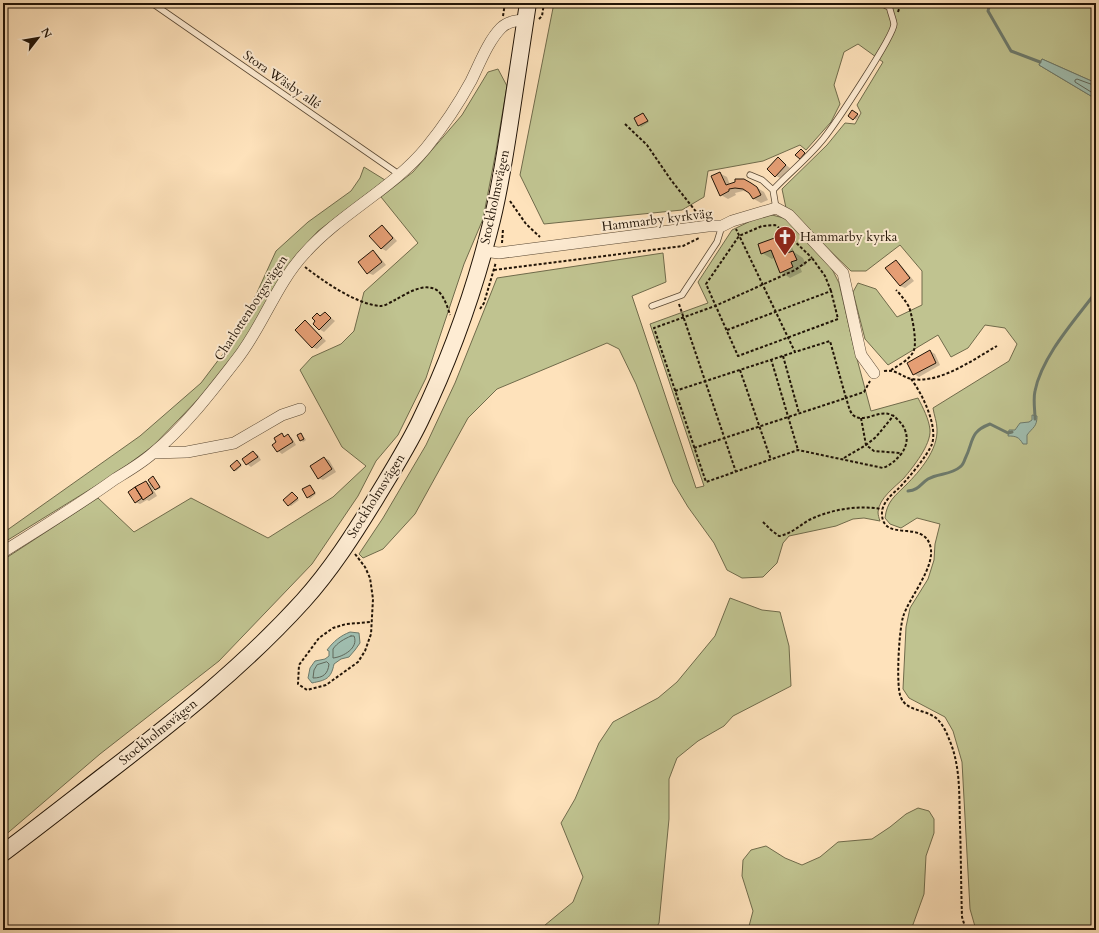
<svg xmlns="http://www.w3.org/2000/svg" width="1099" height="933" font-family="Cardo,serif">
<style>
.green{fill:#c0c390;stroke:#706b4b}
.water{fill:#a0beb0;stroke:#6d7a6c}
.shadow{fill:#0003}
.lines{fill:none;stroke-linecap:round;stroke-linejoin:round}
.shore{stroke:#60685b;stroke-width:1}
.stream{stroke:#6d7a6c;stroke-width:3}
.building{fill:#e59e74;stroke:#201306}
.lane-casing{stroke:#584733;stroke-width:7}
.street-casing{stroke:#584733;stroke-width:12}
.secondary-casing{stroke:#201306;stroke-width:18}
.path{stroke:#201306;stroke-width:2;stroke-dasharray:3 2;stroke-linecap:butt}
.lane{stroke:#feecd3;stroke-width:5.5}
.street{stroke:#feecd3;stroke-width:11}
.secondary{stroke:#feecd3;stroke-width:16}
.labels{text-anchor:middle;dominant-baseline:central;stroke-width:4;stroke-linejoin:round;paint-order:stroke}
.street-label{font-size:13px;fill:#201306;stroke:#feecd3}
.poi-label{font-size:13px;fill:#201306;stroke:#feecd3;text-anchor:start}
</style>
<rect width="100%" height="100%" fill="#fee2bb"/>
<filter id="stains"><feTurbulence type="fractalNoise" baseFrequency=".005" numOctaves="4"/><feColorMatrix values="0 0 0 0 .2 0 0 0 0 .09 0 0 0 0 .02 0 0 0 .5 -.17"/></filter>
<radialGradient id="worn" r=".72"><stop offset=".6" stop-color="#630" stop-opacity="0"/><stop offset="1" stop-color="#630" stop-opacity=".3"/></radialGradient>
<path class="green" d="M554 3H1096V83L1042 59 1039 65 1096 99V141L1092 143H1096V930H976L970 909 962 762 953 731 945 717 909 698 903 689 906 627 910 608 928 579 934 560 935 544 940 524 917 518 901 528 890 524 885 518C887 501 895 496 906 485 920 471 938 450 937 429 937 422 934 415 933 408L1009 361 1017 344 1005 328 985 325 968 348 951 357 938 335 888 365 865 339 853 292 858 283 876 289 897 317 922 305V271L900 245 866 271H851L786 208 782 189 827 145 845 123 855 124 861 113 857 105 883 62 858 44 844 52 834 85 840 104 831 122 806 150 800 145 763 161 708 171 704 197 682 210 544 224 520 175Z
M498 69 507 86 496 151 483 219 464 264 426 378 398 435 376 461 358 496 312 564 219 661 100 754 3 837V560L98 498 134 532 191 498 268 538 333 497 366 466 342 447 300 370 312 357 341 344 354 331 364 292 418 243 381 197 413 172 462 115 488 72Z
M364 167 385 180 318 231 296 255 272 290 251 332 207 390 153 446 115 474 3 543V533L140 436 201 383 238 334 276 251 308 222 351 191 360 178Z
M772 215 784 218 823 257 833 271 839 283 853 344 871 411 918 398C923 408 929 419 930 430 931 445 913 467 904 478 895 487 879 498 878 512 878 515 879 518 880 521L864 518 853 519 836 526 789 536 783 543 777 563 763 577 742 578 727 570 714 543 688 507 673 482 636 384 619 349 607 343 497 389 468 418 415 514 383 549 363 558 359 554 383 518 426 445 455 383 497 278 663 253 666 282 632 296 696 488 704 486 650 324 708 303 698 282 732 230 761 216Z
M730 598 762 610 780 612 789 646 791 686 733 716 724 726 698 741 677 758 669 779V819L659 923 655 930H539L573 902 583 877 561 823 575 799 599 743 613 722 658 698 677 682 715 636Z
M918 808 929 811 934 819V833L926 856 924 894 911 930H748L753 911 742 876 743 860 751 850 766 846 785 858 802 865 820 857 838 842 872 839 890 827 906 814Z"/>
<path class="water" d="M1042 59 1096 83V99L1039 65Z
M1032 415 1037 416C1037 427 1033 427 1027 435V444H1023C1019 437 1016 436 1008 436L1009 430H1015L1020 423 1029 422 1032 420Z
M350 632 359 633 360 643 355 650 349 657 341 659 334 664C331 679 326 680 312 683L308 678 310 668 315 661 325 659 329 656V651L327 650C334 641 340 636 350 632Z"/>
<path class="shadow" d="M854 112 859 116 856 120 850 115Z
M643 114 649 122 641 127 635 119Z
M778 159 790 168 780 178 776 176Z
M719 173 727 177 730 185 751 184 764 192 768 200 761 203 754 199 750 192 743 191 735 193 736 195 728 199 721 195Z
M382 226 386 229 397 241 386 251 381 248Z
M780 237 790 242 794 252 803 258 806 265 800 267 802 272 790 278 781 272 775 257 772 259 762 253 759 245Z
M373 252 377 254 386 265 373 275 368 273Z
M896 261 900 264 914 281 905 288 900 286Z
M325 313 335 321 324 332 319 329Z
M305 322 309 324 326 341 317 349 312 347Z
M930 351 935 354 940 365 919 377 914 374Z
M301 434 306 440 303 442 298 435Z
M282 435 286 437 288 435 292 438 296 445 282 454 278 451Z
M253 452 258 455 261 460 251 467 247 464Z
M324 458 329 460 336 472 323 480 319 478Z
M237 461 242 466 236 471 234 470Z
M153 477 161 488 157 490 152 487 157 496 149 501 147 500 140 504 135 502 146 482 154 486Z
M310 486 316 494 310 499 308 497Z
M294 494 299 500 291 506 289 505Z"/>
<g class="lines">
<path class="shore" d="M1096 86 1077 79 1075 80V82L1096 95
M351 636H354C359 648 343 657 333 658V649C337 643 344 639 351 636Z
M327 662 329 664C328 674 323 678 313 678L314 670 317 665Z"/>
<path class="stream" d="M990 3 988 11 1011 51 1040 62
M1035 419C1035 410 1033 399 1035 391 1042 356 1075 320 1096 292
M908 491C919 490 920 484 928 479 938 473 951 475 960 467 963 465 964 462 965 459 974 441 969 432 990 424L1008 433 1012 432"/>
</g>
<path class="building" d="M852 110 858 114 853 120 848 116Z
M643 113 648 121 638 126 634 118Z
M801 149 805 153 800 159 795 155Z
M778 157 786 165 775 177 767 169Z
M720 172 726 185 735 182V179H744L751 183 757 187 761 195 753 199 749 193 743 189 735 188 729 189V191L720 196 711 176Z
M382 225 393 238 381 249 369 236Z
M780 236 787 253 793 251 797 260 791 262 793 267 780 273 771 250 761 254 758 244Z
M373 250 382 262 367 274 358 262Z
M896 260 910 278 900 286 885 268Z
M325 312 331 318 319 330 313 324 315 321 312 318 317 313 320 316Z
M305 320 322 338 312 348 295 330Z
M930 350 936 363 913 375 907 363Z
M282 433 284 437 288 434 293 442 277 452 272 445 276 442 274 438Z
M301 433 304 439 300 441 297 435Z
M253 451 258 457 246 465 242 459Z
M324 457 332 469 318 479 310 466Z
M237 460 241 465 234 471 230 466Z
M153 476 160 487 155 490 148 480Z
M146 481 153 493 143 500 135 487Z
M310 485 315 493 307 498 302 489Z
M135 487 142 498 135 503 128 492Z
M292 492 298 498 288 506 283 500Z"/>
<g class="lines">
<g class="lane-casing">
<path id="lane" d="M152 3 400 175
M881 3 889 7
M750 175 762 180 773 190
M776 208 773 190C790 172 809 157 824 138 835 124 894 36 894 24 893 17 889 10 889 3
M652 306 682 295 717 242 722 226"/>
</g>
<g class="street-casing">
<path id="street" d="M483 251 499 253 708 226H722L732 221 776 208 789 215 843 273 861 355 874 373
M153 453 187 452 234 443 282 415 300 409
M3 552C41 528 79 505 115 479 128 471 142 463 153 453 185 427 212 391 237 359 263 326 276 284 305 253 341 213 392 189 426 148 443 127 458 105 471 81 479 65 488 41 501 28 507 22 518 20 526 20"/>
</g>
<g class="secondary-casing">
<path id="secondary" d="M3 853C38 827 72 800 107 773 176 720 244 666 303 601 331 570 354 534 376 498 391 473 407 448 420 421 451 357 475 289 492 220 500 188 505 155 510 122 516 82 522 43 528 3"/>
</g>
<path class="path" d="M898 12 901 3
M503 16 505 3
M539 19 542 16 544 3
M625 124 647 145 671 180 701 218
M510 201 526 224 540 237
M502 243 503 229
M305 267C323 281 357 305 381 306 385 306 391 302 395 300 406 294 425 281 438 291 444 296 448 308 450 315
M494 270 683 246 699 238
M831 291 825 276 812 258 795 270 715 306 654 328 706 482 798 450 883 468C891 465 896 460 902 453 907 445 908 438 905 430 903 425 901 423 898 420 883 403 866 426 853 415 849 411 848 403 846 398L864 392 870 381
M679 304 736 472
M480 309 484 303 496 262
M727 330 831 291 838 319 738 356 706 284 739 236 762 226 775 225 786 233 812 258
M783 356 799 413
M771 359 798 450
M740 370 771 460
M891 370C899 365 911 359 914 350 917 341 912 315 909 307 905 300 901 295 896 290
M884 371C897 369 901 377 912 379 940 384 974 359 997 346
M911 379C922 393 938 426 932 444 928 455 907 480 898 489 891 495 881 504 882 515 884 542 922 520 930 545 937 566 909 597 903 617 899 632 897 673 899 689 901 713 922 707 936 718 942 723 946 731 949 739 961 766 959 797 960 826 961 856 961 887 962 917L966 930
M675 391 795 352
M861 418 866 445 874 451 901 453
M694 448 846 398 830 341 795 352 736 229
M844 458 866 445 876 437 894 415
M763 522 771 530 779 536C791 534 799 526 809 520 832 509 858 505 882 509
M355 554 365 567 370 578 373 599 371 634 365 651 358 662 326 685 307 690 298 684 299 665 319 638 333 628 346 624 371 622"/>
<use href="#lane" class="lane"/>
<use href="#street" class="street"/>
<use href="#secondary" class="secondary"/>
</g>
<defs>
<g id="church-pin" transform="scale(1.15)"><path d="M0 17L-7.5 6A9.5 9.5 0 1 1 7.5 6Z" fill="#8f2418" stroke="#feecd3"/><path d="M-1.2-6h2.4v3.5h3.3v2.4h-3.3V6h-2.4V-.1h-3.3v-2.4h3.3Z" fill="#fff"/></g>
</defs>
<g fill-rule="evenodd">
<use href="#church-pin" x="785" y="237"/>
</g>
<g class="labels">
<g class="street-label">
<text transform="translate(282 80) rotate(35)">Stora Wäsby allé</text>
<text transform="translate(495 197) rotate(-78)">Stockholmsvägen</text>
<text transform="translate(657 220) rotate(-7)">Hammarby kyrkväg</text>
<text transform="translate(251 308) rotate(-57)">Charlottenborgsvägen</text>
<text transform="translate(376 496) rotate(-58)">Stockholmsvägen</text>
<text transform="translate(158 732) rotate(-39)">Stockholmsvägen</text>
</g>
<g class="poi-label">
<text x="800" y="237">Hammarby kyrka</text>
</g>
</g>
<rect width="1099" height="933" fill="none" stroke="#fee2bb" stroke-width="16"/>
<rect x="4" y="4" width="1091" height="925" fill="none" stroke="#201306" stroke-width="2"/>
<rect x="8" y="8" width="1083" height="917" fill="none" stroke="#201306"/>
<g transform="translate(38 38) rotate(59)" stroke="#feecd3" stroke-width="3" paint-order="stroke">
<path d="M0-3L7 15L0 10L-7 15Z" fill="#201306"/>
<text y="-6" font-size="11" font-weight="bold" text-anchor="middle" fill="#201306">N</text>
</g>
<rect width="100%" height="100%" filter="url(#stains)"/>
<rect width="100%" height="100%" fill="url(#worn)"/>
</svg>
